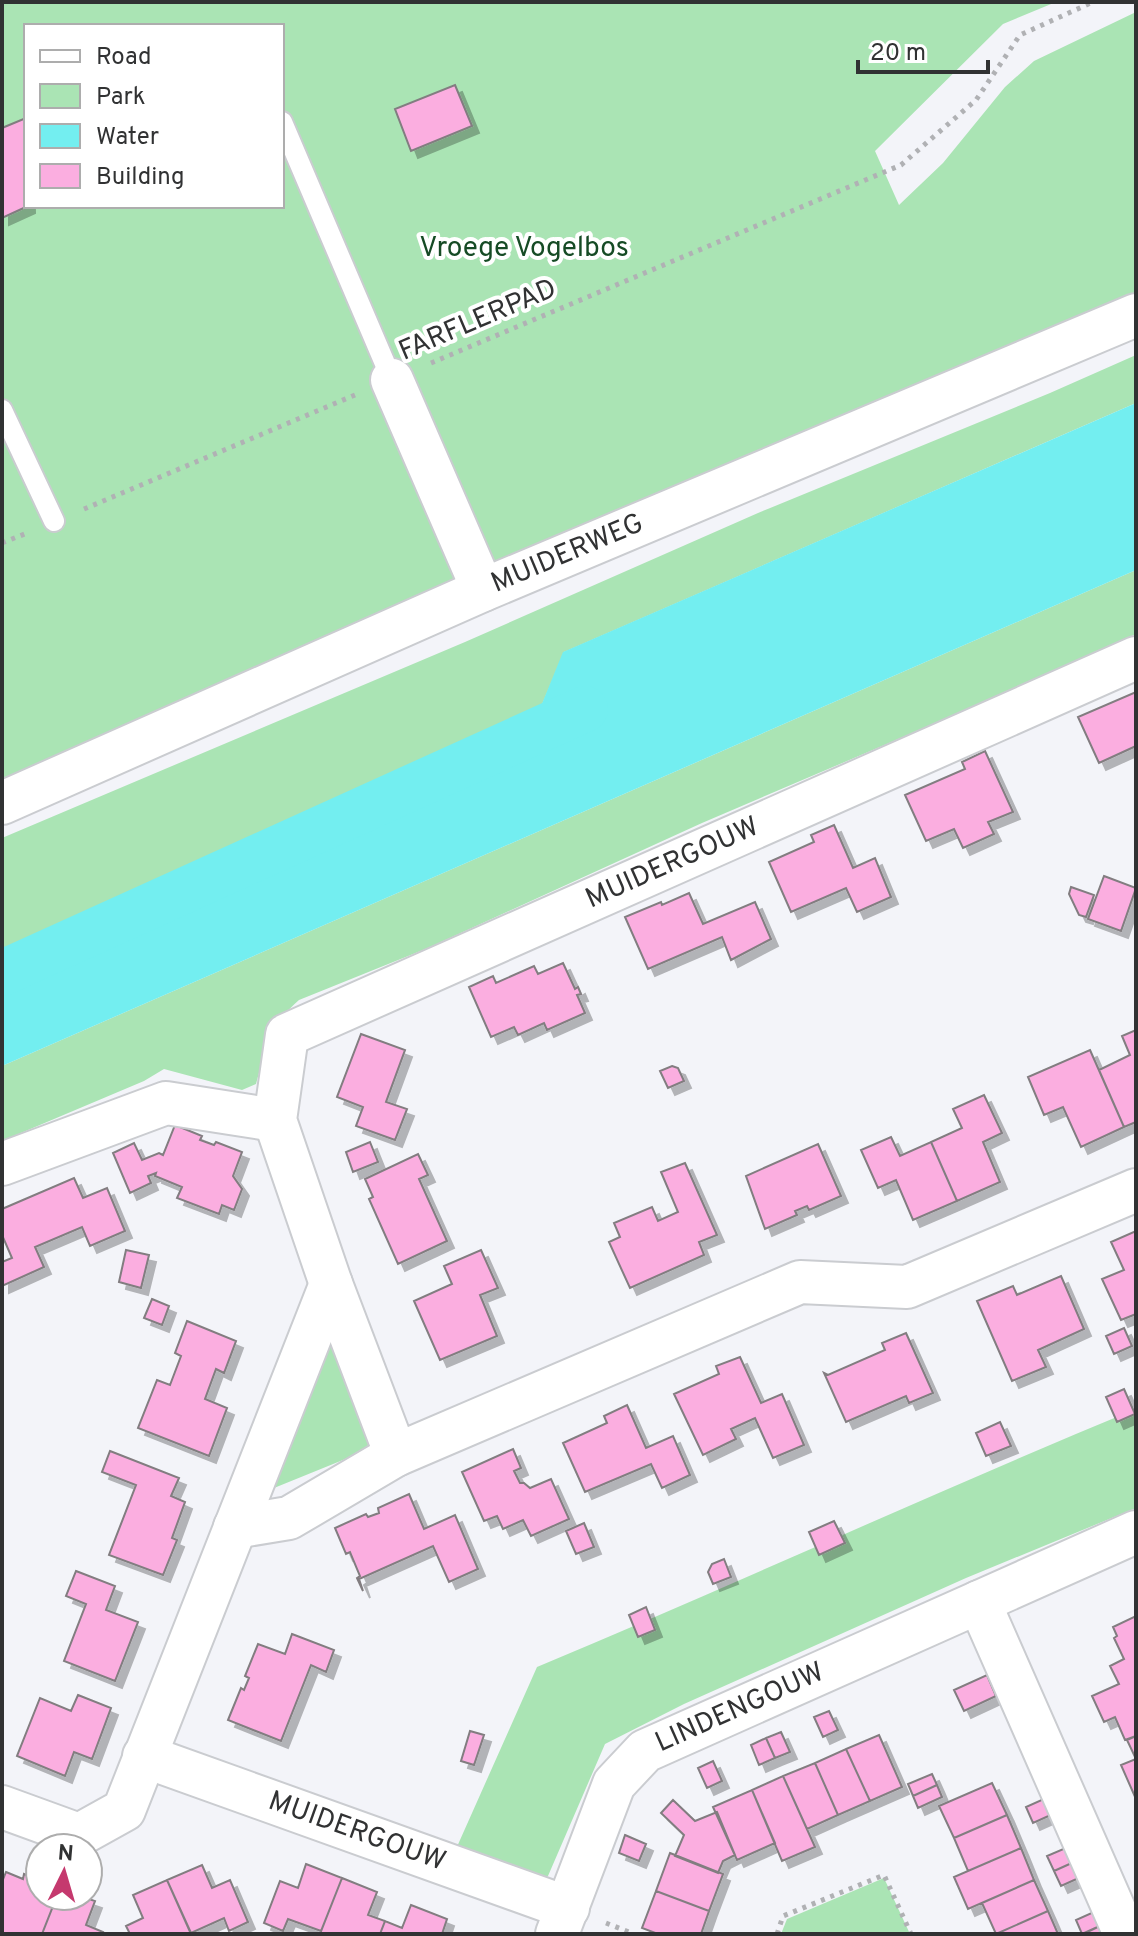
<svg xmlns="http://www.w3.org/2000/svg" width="1138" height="1936" font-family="Overpass,sans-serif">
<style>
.green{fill:#aae4b4;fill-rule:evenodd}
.water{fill:#73eef0}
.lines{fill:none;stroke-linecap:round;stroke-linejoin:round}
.canal{stroke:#73eef0;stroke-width:46}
.building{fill:#fbaee0;stroke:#827d80;stroke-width:2;filter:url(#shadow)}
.lane-casing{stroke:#caccd0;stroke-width:24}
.street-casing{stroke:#caccd0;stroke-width:46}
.path{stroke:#b0b1b4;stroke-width:5;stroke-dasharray:4 6;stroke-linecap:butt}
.lane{stroke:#fff;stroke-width:20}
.street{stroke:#fff;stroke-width:42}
.labels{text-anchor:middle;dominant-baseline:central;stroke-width:8;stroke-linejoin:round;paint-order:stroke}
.park-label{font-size:28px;fill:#164b25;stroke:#fff}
.street-label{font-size:28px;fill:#313233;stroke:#fff}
</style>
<defs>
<filter id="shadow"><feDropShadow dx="7" dy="7" stdDeviation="0" flood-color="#0004"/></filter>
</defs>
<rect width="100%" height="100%" fill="#f3f4f9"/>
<path class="green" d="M2 2H1056L1003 24 875 151 899 205 943 163 1005 87 1034 61 1136 12V301L2 784ZM26 26H282V206H26Z
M1136 355V403L564 652 528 738 397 805 2 978V838L465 642 758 513 1050 393Z
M1136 570V634L978 705 702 823 428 948 299 1000C270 1025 266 1049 256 1084L242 1090 164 1069 144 1081 2 1141V1066Z
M333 1336 375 1447 274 1488 288 1436Z
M1136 1409V1508L966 1578 684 1704 605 1744 548 1876 535 1882 456 1849 537 1667C738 1583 935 1492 1136 1409Z
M884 1878 910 1934H781L787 1919Z"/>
<path class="water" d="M1136 403V570L2 1066V978L397 805 528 738 563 652Z"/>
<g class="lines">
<path class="canal" d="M2 973 585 709"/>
</g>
<path class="building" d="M455 85 472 126 411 151 395 109Z
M26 118 28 206 2 218V128Z
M1136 692V746L1099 763 1078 717Z
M985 751 1013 812 988 822 994 834 963 848 954 829 926 841 905 795 965 769 962 762Z
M834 825 853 868 875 858 891 897 857 912 846 888 791 912 769 862 814 842 811 835Z
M1104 876 1136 888 1121 931 1088 919Z
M1071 887 1094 895 1086 917 1079 915 1069 894Z
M689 893 703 924 755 902 771 939 731 960 722 937 648 969 625 917 661 902 662 905Z
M563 963 575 989 578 987 581 994 577 995 585 1013 547 1030 544 1023 518 1035 514 1027 491 1037 469 987 493 976 496 983 534 966 538 974Z
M1136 1030V1122L1124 1127 1099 1070 1130 1055 1122 1036Z
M361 1034 405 1050 386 1102 407 1109 395 1140 356 1126 363 1107 337 1097Z
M1090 1050 1124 1127 1081 1147 1063 1107 1044 1115 1028 1077Z
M672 1066 678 1068 684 1081 668 1088 660 1071Z
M984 1095 1002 1133 983 1142 1000 1182 957 1201 931 1142 962 1128 953 1109Z
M175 1125 202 1136 200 1140 214 1145 216 1142 242 1152 233 1176 242 1189 234 1210 222 1205 219 1214 177 1198 182 1187 155 1176 156 1173 148 1176 151 1183 130 1193 113 1153 134 1143 142 1160 159 1153 163 1155Z
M891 1137 900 1156 931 1142 957 1201 913 1220 896 1180 878 1188 861 1150Z
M370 1142 378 1162 353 1172 346 1152Z
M818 1144 841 1196 809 1210 807 1206 795 1211 797 1215 765 1229 746 1176Z
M418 1154 428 1175 419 1179 447 1241 398 1264 369 1199 373 1197 365 1179Z
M685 1163 717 1235 699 1242 704 1255 630 1288 609 1242 620 1237 614 1223 652 1207 658 1221 678 1212 661 1172Z
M74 1178 83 1198 107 1188 125 1231 90 1246 82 1227 35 1247 44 1267 2 1286V1262L12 1258 2 1235V1209Z
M1136 1231V1314L1121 1320 1102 1279 1124 1270 1111 1242Z
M126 1250 149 1255 141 1288 119 1282Z
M481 1250 498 1288 480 1295 497 1336 440 1360 414 1301 452 1284 444 1266Z
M1061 1276 1084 1329 1038 1350 1046 1367 1012 1381 977 1301 1013 1286 1017 1295Z
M152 1299 169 1306 162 1325 144 1318Z
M187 1321 236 1341 224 1373 216 1369 205 1399 227 1408 209 1456 138 1428 157 1380 170 1385 181 1356 175 1353Z
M1124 1328 1132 1346 1114 1354 1106 1336Z
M906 1333 933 1393 909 1403 906 1396 846 1422 824 1373 828 1375 885 1350 882 1343Z
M740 1357 761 1403 782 1394 804 1445 773 1458 755 1418 731 1429 736 1439 703 1455 674 1394 719 1374 716 1366Z
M1124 1389 1135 1414 1117 1422 1106 1397Z
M627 1405 646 1448 673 1436 690 1475 662 1488 651 1464 585 1492 563 1443 607 1423 604 1416Z
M1000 1422 1011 1446 986 1456 976 1433Z
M513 1449 521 1468 514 1471 520 1483H524L530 1488 551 1479 569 1519 531 1536 523 1520 503 1529 497 1516 484 1521 462 1472Z
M110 1451 179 1478 171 1496 185 1502 172 1538 177 1540 163 1575 109 1555 136 1485 102 1472Z
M409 1494 424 1529 455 1515 478 1569 449 1582 433 1546 359 1579 363 1591 357 1578 360 1576 350 1552 346 1554 335 1528 366 1514 368 1517 379 1513 378 1508Z
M834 1521 845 1543 819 1555 809 1532Z
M584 1523 594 1547 576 1554 566 1531Z
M724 1559 731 1577 713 1584 708 1572 712 1564Z
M76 1571 115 1586 106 1610 138 1622 115 1681 64 1661 86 1604 66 1596Z
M646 1607 655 1630 638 1637 629 1615Z
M1136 1616V1736L1125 1740 1115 1717 1104 1722 1092 1696 1119 1684 1110 1666 1124 1659 1114 1638 1117 1636 1113 1627Z
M292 1634 334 1650 326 1672 311 1665 281 1741 228 1720 241 1688 244 1690 249 1678 245 1676 258 1644 285 1654Z
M987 1675 996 1696 964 1711 954 1690Z
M78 1695 111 1708 92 1759 74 1752 65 1776 17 1756 40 1698 71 1711Z
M829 1711 838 1730 823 1737 814 1717Z
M470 1731 484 1735 474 1765 461 1761Z
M781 1732 790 1752 775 1758 766 1738Z
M879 1735 902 1787 870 1801 846 1749Z
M1136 1736V1799L1121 1765 1136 1759 1127 1740Z
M766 1738 775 1758 759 1765 751 1745Z
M846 1749 870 1801 838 1815 815 1763Z
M713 1761 722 1781 707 1788 698 1768Z
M815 1763 838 1815 807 1829 783 1776Z
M932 1774 937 1785 913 1796 908 1784Z
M783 1776 815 1847 782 1861 752 1790Z
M992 1783 1007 1815 954 1838 939 1806Z
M937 1785 942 1797 918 1808 913 1796Z
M752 1790 775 1843 737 1860 713 1807Z
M1046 1798 1053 1814 1033 1823 1026 1807Z
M673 1800 695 1821 717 1812 735 1855 723 1861 718 1873 675 1856 684 1835 661 1813Z
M1007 1815 1021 1848 968 1871 954 1838Z
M625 1835 646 1844 639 1861 619 1853Z
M1068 1847 1074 1862 1054 1871 1047 1856Z
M1021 1848 1034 1880 968 1909 954 1877Z
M670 1853 723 1874 709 1911 656 1891Z
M1074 1862 1081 1877 1061 1886 1054 1871Z
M306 1864 342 1878 321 1931 288 1919 283 1931 264 1923 280 1881 298 1888Z
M202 1865 212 1888 230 1880 248 1922 229 1931 224 1918 191 1933 167 1880Z
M6 1872 23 1879 24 1874 40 1881V1896H57L42 1934H2V1882Z
M342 1878 377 1892 368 1915 385 1921 380 1934H320Z
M167 1880 191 1934H130L126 1926 143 1918 133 1895Z
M1034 1880 1048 1911 996 1934 982 1903Z
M656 1891 709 1911 701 1934H658L642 1928Z
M57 1896H80L95 1901 86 1925 103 1932 102 1934H42Z
M411 1905 447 1919 442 1934H380L385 1921 402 1928Z
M1048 1911 1058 1934H996Z
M1096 1911 1102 1925 1082 1934 1076 1920Z
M1102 1925 1106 1934H1083Z"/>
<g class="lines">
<g class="lane-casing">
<path id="lane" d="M282 122 392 380
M2 410 54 521"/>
</g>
<g class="street-casing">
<g id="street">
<path d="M392 380 483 590"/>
<path id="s1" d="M2 803 483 590 1136 315"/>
<path d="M2 1164 166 1103 275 1120"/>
<path id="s2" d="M396 1455 331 1284 275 1120 287 1035 1136 658"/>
<path d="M235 1527 289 1518 396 1455 800 1282 907 1287 1136 1190"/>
<path d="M979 1602 1125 1934"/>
<path id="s3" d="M144 1756 568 1908"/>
<path d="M2 1807 79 1835 124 1810 331 1284"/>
<path id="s4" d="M557 1934 614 1784 645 1751 1136 1532"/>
</g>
</g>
<path class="path" d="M431 363 901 165 976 100 1020 35 1093 2
M84 509 355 395
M2 543 27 533
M606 1923 634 1934
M777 1934 783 1916 884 1875 911 1934"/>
<use href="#lane" class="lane"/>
<use href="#street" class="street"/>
</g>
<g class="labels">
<g class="park-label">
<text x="524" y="249">Vroege Vogelbos</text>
</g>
<g class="street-label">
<text transform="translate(478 321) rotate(-23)">FARFLERPAD</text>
<text stroke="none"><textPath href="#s1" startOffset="618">MUIDERWEG</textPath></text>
<text stroke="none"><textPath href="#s2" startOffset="864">MUIDERGOUW</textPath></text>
<text stroke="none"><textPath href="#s4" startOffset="310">LINDENGOUW</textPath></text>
<text stroke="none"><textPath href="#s3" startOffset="226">MUIDERGOUW</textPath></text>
</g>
</g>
<rect width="1138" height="1936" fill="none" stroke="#313233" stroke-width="8"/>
<rect x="24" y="24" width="260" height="184" fill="#ffffff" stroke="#adadad" stroke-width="2"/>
<rect x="40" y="50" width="40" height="12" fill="#ffffff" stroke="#adadad" stroke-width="2"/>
<text x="96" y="64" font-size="24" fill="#313233">Road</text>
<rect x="40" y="84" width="40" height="24" fill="#aae4b4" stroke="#adadad" stroke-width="2"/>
<text x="96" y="104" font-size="24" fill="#313233">Park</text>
<rect x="40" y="124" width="40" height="24" fill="#73eef0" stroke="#adadad" stroke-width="2"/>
<text x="96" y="144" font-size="24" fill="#313233">Water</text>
<rect x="40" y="164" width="40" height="24" fill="#fbaee0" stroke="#adadad" stroke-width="2"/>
<text x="96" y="184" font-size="24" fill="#313233">Building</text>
<g transform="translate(64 1872) rotate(5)"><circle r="38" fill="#ffffff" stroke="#adadad" stroke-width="2"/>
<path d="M0-6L14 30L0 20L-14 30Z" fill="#c5396e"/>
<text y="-12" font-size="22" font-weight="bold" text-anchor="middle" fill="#313233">N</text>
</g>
<path d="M858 60v12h130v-12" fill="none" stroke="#313233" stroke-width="4"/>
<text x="870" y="60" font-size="24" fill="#313233" stroke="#ffffff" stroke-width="6" paint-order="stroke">20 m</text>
</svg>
